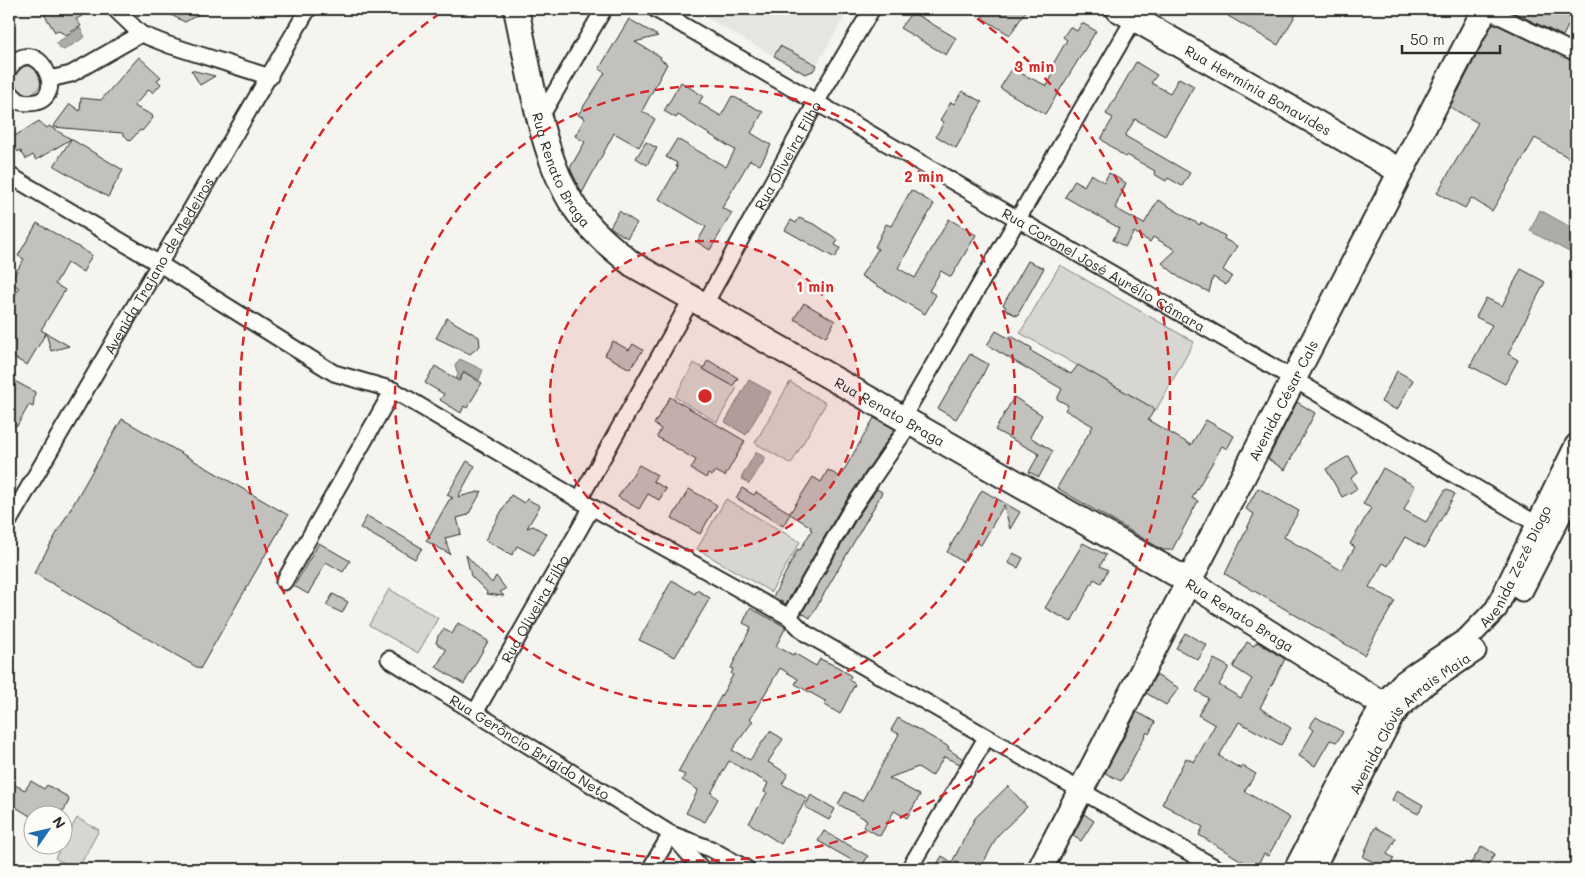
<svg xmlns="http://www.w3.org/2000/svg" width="1585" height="878" font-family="Mali,sans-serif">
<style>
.built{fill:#e6e5e0}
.green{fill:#d7d6d2;stroke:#81807e}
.water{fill:#adaca9;stroke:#797877}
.building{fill:#c2c1be;stroke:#2b2b2b}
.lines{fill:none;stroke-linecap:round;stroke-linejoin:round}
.street-casing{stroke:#2b2b2b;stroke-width:19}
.secondary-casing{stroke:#2b2b2b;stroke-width:25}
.primary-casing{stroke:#2b2b2b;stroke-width:28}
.street{stroke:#fdfcf7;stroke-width:15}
.secondary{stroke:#fdfcf7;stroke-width:21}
.primary{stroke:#fdfcf7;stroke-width:24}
.ring{fill:none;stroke:#d62828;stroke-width:2.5;stroke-dasharray:9 6}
.labels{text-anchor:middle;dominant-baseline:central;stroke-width:5;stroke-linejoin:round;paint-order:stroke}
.street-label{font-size:14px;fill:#2b2b2b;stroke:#fdfcf7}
.centre{fill:#d62828;stroke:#fdfcf7;stroke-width:2.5}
.ring-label{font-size:15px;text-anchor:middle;font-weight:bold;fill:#d62828;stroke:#fdfcf7;stroke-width:5;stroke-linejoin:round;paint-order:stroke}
</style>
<rect width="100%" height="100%" fill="#f5f4ef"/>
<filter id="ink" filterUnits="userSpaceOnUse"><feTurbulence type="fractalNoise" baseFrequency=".02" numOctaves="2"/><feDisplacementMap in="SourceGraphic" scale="10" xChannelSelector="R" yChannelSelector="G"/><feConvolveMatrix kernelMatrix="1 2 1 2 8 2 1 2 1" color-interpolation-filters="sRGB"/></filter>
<g filter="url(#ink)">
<path class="built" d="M691 9H849L813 71 805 74Z"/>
<path class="green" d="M13 80a14 14 0 1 1 28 0a14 14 0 1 1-28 0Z
M1060 265 1194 342 1156 410 1020 333Z
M694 363 737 388 717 422 675 397Z
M790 382 826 403 791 464 755 443Z
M726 499 800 542 771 592 697 549Z
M389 589 438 618 418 653 369 625Z
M77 818 99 830 78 869H75L55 858Z"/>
<path class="water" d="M80 28 85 37 64 50 60 48 56 43Z
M1540 210 1576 230V243L1571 253 1530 231Z
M460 359 483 370 479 380 464 372 458 382 455 380 458 375 455 365Z
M749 380 771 392 746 435 725 422Z
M756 452 766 458 749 484 741 478Z"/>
<path class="building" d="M41 9H77L82 16 76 19 81 26 66 35 57 30 55 32Z
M159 9H208L185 22Z
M987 9H1027L1010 35 982 18Z
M1231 9H1299L1278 45 1228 16Z
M1506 9H1576V25L1570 22 1563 36Z
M912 12 956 38 946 55 900 28Z
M629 19 658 36 635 42 661 57 660 59 667 64 642 111 655 119 639 147 614 133 582 193 570 168 585 142 575 136 585 118 578 115 605 73 599 69Z
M1082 23 1096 31 1045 114 1000 88 1012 69 1047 86 1056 68 1052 66 1067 40 1063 37 1070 27 1077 31Z
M1493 23 1576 62V162L1535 138 1492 211 1471 198 1465 208 1437 193 1478 123 1450 107Z
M780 46 817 65 813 71 805 74 774 56Z
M139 57 161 77 157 80 161 84 153 93 149 89 134 106 152 115 153 118 142 131 140 130 130 141 122 133 53 127 70 104 80 111 81 98 101 100Z
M1136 62 1157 75 1151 83 1170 93 1179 78 1194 86 1165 136 1135 119 1125 136 1190 173 1182 186 1168 178 1166 181 1154 174 1155 171 1127 155 1125 157 1101 139 1113 118 1106 114Z
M191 70 215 76 200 85Z
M681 82 703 96 699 103 721 116 732 96 763 112 751 133 771 145 760 165 750 160 722 208 732 213 710 250 697 242 706 227 659 199 678 167 676 166 677 163 666 157 677 139 726 167 735 150 678 115 676 118 664 111Z
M962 91 982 102 956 148 936 136 944 122 940 120 951 102 954 104Z
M39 121 47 128 49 126 71 139 36 160 33 155 26 159 20 150 18 152 10 139Z
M71 139 123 170 108 197 54 166Z
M646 142 657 148 647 165 636 158Z
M1109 173 1126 183 1115 208 1144 224 1158 200 1200 225 1201 222 1225 236 1224 239 1237 246 1223 270 1232 276 1226 285 1213 277 1209 292 1180 278 1162 263 1176 250 1153 237 1150 242 1134 232 1125 247 1113 240 1119 228 1065 197 1075 180 1084 186 1091 174 1104 182Z
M911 190 934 204 898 268 915 278 949 219 976 235 951 277 941 271 929 291 936 295 925 314 861 276 878 249 875 247 886 224 891 226Z
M619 211 637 223 627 238 610 227Z
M799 218 816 225 838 240 835 245 840 248 835 258 785 230 791 220 796 223Z
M37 223 92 255 83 272 67 263 55 284 65 290 41 330 69 346 51 351 46 333 27 365 9 355V306L19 288 10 282 24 259 18 256Z
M1028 261 1044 268 1017 316 1004 309 1006 307 1003 305Z
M1521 269 1545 282 1508 354 1518 360 1505 384 1470 366 1492 325 1476 317 1486 298 1502 306Z
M804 303 835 321 826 337 794 319Z
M447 318 479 337 480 346 470 354 436 338Z
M996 331 1010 339 1011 336 1032 348 1031 351 1071 374 1078 365 1155 409 1148 420 1191 445 1206 420 1234 436 1227 449 1222 446 1192 498 1198 501 1172 550H1163L1057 488 1093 426 1065 410 1068 405 1057 399 1062 389 987 345Z
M613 341 629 350 633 344 643 350 630 369 605 355Z
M970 354 988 364 979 383 956 419 938 409Z
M708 360 738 378 733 386 703 369Z
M435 366 459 381 464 372 482 383 467 408 464 406 461 413 440 400 444 394 425 383Z
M1397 371 1413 380 1397 410 1381 402Z
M9 378 35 392 33 407 29 405 17 426 9 422Z
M670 397 745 441 725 476 715 471 712 476 708 474 706 478 691 469 696 460 657 437 661 429 654 424Z
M1014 397 1042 415 1030 437 1053 451 1039 477 1029 472 1039 454 995 430Z
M1297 402 1315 413 1285 470 1268 459Z
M874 418 895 429 841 508 786 604 773 597 798 549 800 550 812 530 810 529 811 527 790 514 783 526 736 498 742 488 754 495 756 492 790 513 813 477 821 482 828 470 840 477Z
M122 419 288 515 200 669 34 573Z
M1349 456 1358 473 1351 478 1357 489 1342 497 1326 469Z
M467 461 475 466 458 497 482 491 468 515 457 518 461 534 445 538 450 554 426 541 449 500 453 498 447 495Z
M639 465 657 475 653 481 666 489 659 500 648 494 639 509 618 497Z
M1383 468 1415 486 1404 510 1426 522 1446 489 1455 494 1425 548 1405 537 1388 566 1383 563 1369 587 1395 601 1364 655 1225 574 1254 514 1246 509 1258 488 1299 511 1284 537 1341 570 1355 547 1350 544 1371 508 1363 504Z
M689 489 717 505 700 534 672 518Z
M877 489 882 492 877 502 810 618 802 613 857 518Z
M982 490 1020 512 1010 529 1004 505 981 545 976 542 963 562 947 552Z
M511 495 524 503 527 499 540 506 527 528 533 526 547 534 534 555 517 546 512 555 485 540Z
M367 516 422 548 415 559 360 528Z
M319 543 350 561 343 572 326 562 308 594 294 586Z
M1083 543 1106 555 1100 566 1108 570 1101 583 1094 579 1071 622 1045 608Z
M1013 553 1023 558 1018 568 1008 563Z
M466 555 492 583 496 576 506 589 500 592 504 596 486 594 487 592 471 576Z
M672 580 695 594 697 590 710 598 675 657 639 640Z
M333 594 348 602 342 613 326 605Z
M750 608 786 627 776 646 793 655 794 653 816 666 820 659 838 667 851 676 849 680 855 684 840 714 825 705 827 702 795 684 798 679 780 668 750 719 753 721 732 750 750 760 770 731 783 739 768 762 788 774 782 784 807 798 781 844 749 823 767 793 764 792 768 783 729 761 711 793 718 799 705 822 686 813 698 790 682 780 685 775 678 772 733 675 731 674 733 669 731 668 751 627 743 623Z
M458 623 488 641 464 684 436 667 446 650 436 643 438 636 444 629 452 634Z
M1185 633 1207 645 1198 660 1176 648Z
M1247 642 1254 646 1257 642 1285 659 1260 708 1291 728 1281 745 1239 722 1219 756 1241 769 1243 766 1256 774 1244 791 1290 818 1268 856 1264 854 1255 869 1199 835 1203 827 1162 804 1186 758 1194 762 1215 725 1198 715 1208 698 1196 691 1214 659 1229 667 1219 685 1241 698 1252 679 1233 667Z
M1156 675 1179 688 1166 705 1146 693Z
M1137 712 1155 722 1149 734 1147 732 1121 781 1105 773Z
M1316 717 1343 732 1337 742 1330 740 1315 766 1299 756 1314 730 1309 727Z
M898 718 949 747 948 749 963 759 960 764 944 757 932 776 918 767 889 778 920 795 907 818 894 811 880 836 863 827 867 820 838 804 845 792 862 801 899 734 891 730Z
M31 781 44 789 47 785 68 797 69 800 64 811 62 810 58 816H30L9 803V782L25 790Z
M1008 786 1027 807 998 835 980 869H934L942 856 952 862 975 818Z
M1397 790 1423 805 1418 814 1392 800Z
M811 795 835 809 829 820 805 807Z
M1084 814 1094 821 1081 841 1073 836Z
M1375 827 1396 838 1387 854 1394 858 1388 869 1363 857Z
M824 831 868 856 862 866 818 841Z
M1482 846 1495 854 1485 869H1467Z"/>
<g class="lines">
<g class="street-casing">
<g id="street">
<path d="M115 9 141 34 169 45 270 77"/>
<path id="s1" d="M655 9 1280 371 1545 529"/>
<path d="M1485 9 1576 53"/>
<path d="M9 69C38 25 78 112 20 102L9 92"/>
<path d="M50 79 71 74 141 34"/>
<path d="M540 118 604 9"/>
<path d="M9 175 158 263 334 373 393 390 579 500 789 617 805 633 1218 869"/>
<path id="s2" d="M705 304 817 101 872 9"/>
<path d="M903 417 1138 12"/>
<path d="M579 500 692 298"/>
<path id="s3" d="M9 521 308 9"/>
<path d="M284 582 393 390"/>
<path d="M789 617 849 513 911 422"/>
<path id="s4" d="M389 659 671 834 711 849 747 869"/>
<path id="s5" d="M476 711 592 507"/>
<path d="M672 835 702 869"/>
<path d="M650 869 671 834"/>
<path d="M909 869 986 738"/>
</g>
</g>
<g class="secondary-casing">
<g id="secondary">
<path d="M1522 590 1576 484"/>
<path id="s6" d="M1295 869 1364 736 1383 704 1402 683 1417 672 1467 639 1496 609 1576 445"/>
<path id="s7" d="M1313 869 1395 712 1427 683 1475 651"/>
</g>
</g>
<g class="primary-casing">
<g id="primary">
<path id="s8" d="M516 9C530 71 540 155 575 208 590 230 612 248 632 264L1176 574 1395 712"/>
<path id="s9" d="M1118 9 1400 171"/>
<path id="s10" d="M1040 869 1485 9"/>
</g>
</g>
<use href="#street" class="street"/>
<use href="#secondary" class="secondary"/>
<use href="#primary" class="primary"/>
</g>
</g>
<circle cx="705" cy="396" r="155" fill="#d62828" fill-opacity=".12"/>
<g class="ring">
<circle cx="705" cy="396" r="155"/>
<circle cx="705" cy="396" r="310"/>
<path d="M965 10A465 465 0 1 1 445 10"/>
</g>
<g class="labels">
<g class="street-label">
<text stroke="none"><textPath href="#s9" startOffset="162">Rua Hermínia Bonavides</textPath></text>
<text stroke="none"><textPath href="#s2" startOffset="170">Rua Oliveira Filho</textPath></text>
<text stroke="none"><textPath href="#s8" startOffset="168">Rua Renato Braga</textPath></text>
<text stroke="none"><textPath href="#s3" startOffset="296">Avenida Trajano de Medeiros</textPath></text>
<text stroke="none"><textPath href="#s1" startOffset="519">Rua Coronel José Aurélio Câmara</textPath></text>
<text stroke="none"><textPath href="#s10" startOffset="528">Avenida César Cals</textPath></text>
<text stroke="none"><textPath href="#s8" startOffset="586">Rua Renato Braga</textPath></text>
<text stroke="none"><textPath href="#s6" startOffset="382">Avenida Zezé Diogo</textPath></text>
<text stroke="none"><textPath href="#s5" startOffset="118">Rua Oliveira Filho</textPath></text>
<text stroke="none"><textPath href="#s8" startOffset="991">Rua Renato Braga</textPath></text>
<text stroke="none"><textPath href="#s7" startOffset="178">Avenida Clóvis Arrais Maia</textPath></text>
<text stroke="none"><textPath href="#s4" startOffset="166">Rua Gerôncio Brígido Neto</textPath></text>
</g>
</g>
<circle cx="705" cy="396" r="8" class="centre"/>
<g class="ring-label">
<text x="1034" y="72">3 min</text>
<text x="924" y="182">2 min</text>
<text x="815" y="292">1 min</text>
</g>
<rect width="1585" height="878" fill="none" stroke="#fdfcf7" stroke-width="30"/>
<rect x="15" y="15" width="1555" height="848" fill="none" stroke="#2b2b2b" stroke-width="2" filter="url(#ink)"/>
<g transform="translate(48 830) rotate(56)"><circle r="24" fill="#fdfcf7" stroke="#a9a8a5"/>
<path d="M0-4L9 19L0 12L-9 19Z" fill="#1f6fb2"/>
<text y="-8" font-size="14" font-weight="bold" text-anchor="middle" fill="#2b2b2b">N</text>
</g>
<path d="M1402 45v8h98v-8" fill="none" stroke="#2b2b2b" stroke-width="2.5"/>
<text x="1410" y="45" font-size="15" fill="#2b2b2b" stroke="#fdfcf7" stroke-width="4" paint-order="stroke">50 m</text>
</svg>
